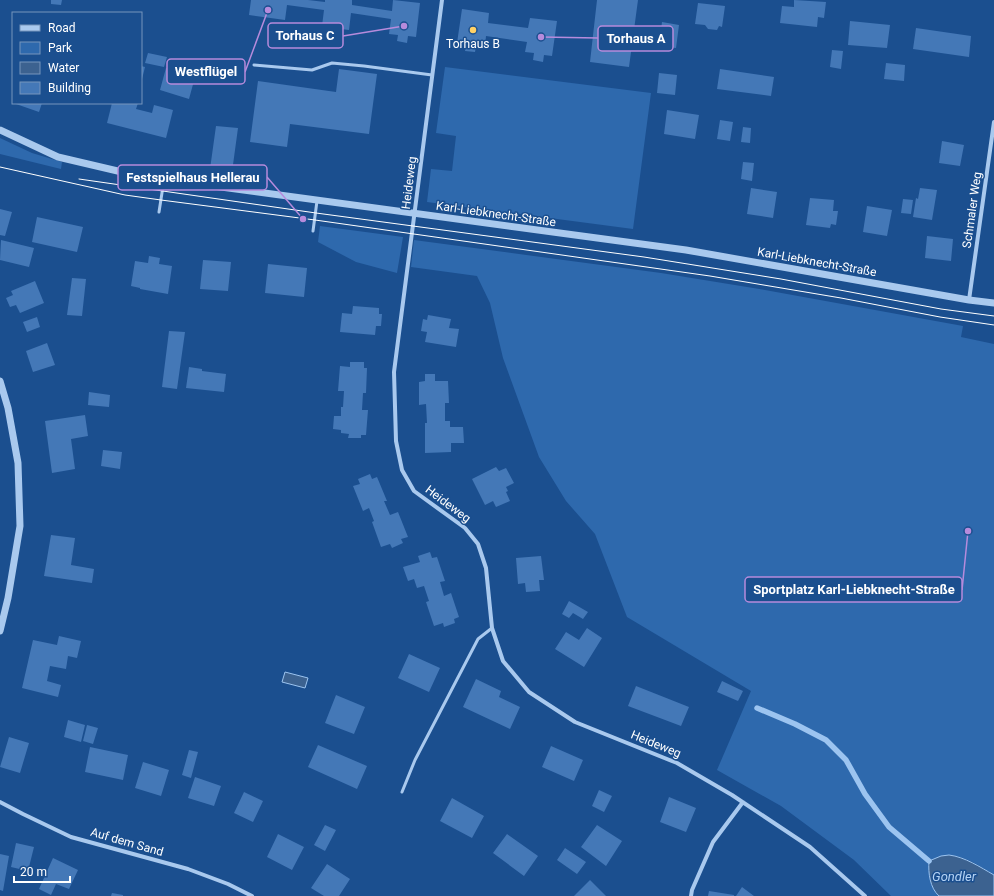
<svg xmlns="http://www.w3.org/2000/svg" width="994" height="896" font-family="Roboto,sans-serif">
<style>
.green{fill:#2e69ad}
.water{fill:#3c6290;stroke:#9cc4f0}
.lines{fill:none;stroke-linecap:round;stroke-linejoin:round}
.stream{stroke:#9cc4f0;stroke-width:5.5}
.building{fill:#4478b7}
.service{stroke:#a9c9ee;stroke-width:3}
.minor{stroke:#a9c9ee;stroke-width:4}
.tertiary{stroke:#a9c9ee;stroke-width:7}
.tram{stroke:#fff;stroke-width:1}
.poi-dot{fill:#ffd166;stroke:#1b4f8f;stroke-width:1.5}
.labels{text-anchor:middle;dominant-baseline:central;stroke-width:3;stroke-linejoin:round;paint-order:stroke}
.poi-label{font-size:12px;fill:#fff;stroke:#1b4f8f}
.street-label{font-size:12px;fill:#fff;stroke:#1b4f8f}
.water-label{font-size:13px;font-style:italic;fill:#b5d3f5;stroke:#1b4f8f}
.leader{fill:none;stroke:#b68bdc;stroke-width:1.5}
.callout-dot{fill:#b68bdc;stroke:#1b4f8f;stroke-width:1.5}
.callout{fill:#1b4f8f;stroke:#b68bdc;stroke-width:1.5}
.callout-label{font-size:13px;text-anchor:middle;font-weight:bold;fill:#fff}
</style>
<rect width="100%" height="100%" fill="#1b4f8f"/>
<path class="green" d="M445 67 651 93 633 229 427 202 431 169 452 171 456 136 436 133Z
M0 138 32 153 62 162 61 169 0 154Z
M320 226 403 237 397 273 356 262 318 242Z
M414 240 661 273 765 290 963 326 961 337 994 344V875C979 866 959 851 941 857 937 858 932 860 929 862 928 873 930 888 939 896H891L854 860 781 806 717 770 751 691 627 617 595 534 566 501 539 457 503 358 490 303 477 276 411 267Z"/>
<path class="water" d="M285 672 308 678 305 688 282 682Z
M949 855C965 857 980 867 994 875V896H939C930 888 928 873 929 861L941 856Z"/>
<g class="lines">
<path class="stream" d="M757 708 795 724 826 740 846 760 865 794 889 827 929 861"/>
</g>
<path class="building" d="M51 0H62L61 5 51 4Z
M251 0H308L325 2V0H352V5L392 11 393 0 420 3 416 37 408 36 407 43 397 41 398 35 389 34 391 19 351 13 349 30 341 29 340 35 330 34 331 27 322 26 324 10 287 5 285 20 249 15Z
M597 0H638L629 67 590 62Z
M794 0 826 2 824 18 818 17 817 27 780 23 782 6 794 7Z
M698 3 725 6 722 27 719 26 717 30 708 29 705 25 695 24Z
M462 9 489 13 488 23 528 28 530 18 557 21 552 56 544 55 543 62 533 60 534 53 525 52 527 42 486 36 485 47 476 46 475 52 465 51 466 45 457 43Z
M850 21 890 25 887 48 848 45Z
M662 22 679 25 676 48 659 46Z
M916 28 971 36 969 57 913 49Z
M832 50 843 51 841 69 830 67Z
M148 53 167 57 164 67 145 63Z
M886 63 905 65 904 81 884 79Z
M141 66 145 67 142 79H141Z
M166 68 195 77 189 99 160 90Z
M339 69 377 74 369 134 290 124 287 147 250 142 258 81 336 92Z
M720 69 774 77 771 96 717 89Z
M659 73 677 75 675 95 657 93Z
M17 103H42L39 112 16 104Z
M112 103H138L136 109 152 113 154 105 173 110 166 138 107 123Z
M667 110 699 115 695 139 664 134Z
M720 120 733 122 730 141 717 139Z
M216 126 238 128 232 172 210 169Z
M743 127 751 128 750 143 741 142Z
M942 141 964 145 960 166 939 163Z
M743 162 754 163 752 181 741 179Z
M751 188 777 192 773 218 747 214Z
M920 188 937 190 932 220 913 217 916 198 918 199Z
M810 198 834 200 833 211H838L836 225 831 224 830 228 806 225Z
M903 199 913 200 911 214 901 213Z
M867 206 892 210 887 236 863 232Z
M0 209 12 212 5 236 0 235Z
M37 217 83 227 77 252 32 242Z
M927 236 953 239 951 261 925 258Z
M1 240 34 248 29 267 0 260Z
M149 256 160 258 159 264 172 266 168 294 140 289V288L131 286 135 261 148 263Z
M203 260 231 262 228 291 200 289Z
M268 264 307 268 304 297 265 293Z
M72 278 86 279 82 316 67 315Z
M35 281 44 303 20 313 16 305 10 307 6 298 13 295 11 291Z
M353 306 379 308V314H382L381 326H376L375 335 340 332 342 313 352 314Z
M428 315 451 319 449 328 459 329 456 347 425 342 427 332 421 331 423 319 427 320Z
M37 317 40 327 27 332 23 322Z
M169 331 185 332 177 389 162 387Z
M47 343 55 365 33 372 26 351Z
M350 362H364V368H367L366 393H363L362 410H368L366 435H361V438H348L349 434 341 433V430L333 429 334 416H341V407H343L344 391H338L340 366 350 367Z
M189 367 202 369V371L226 374 224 392 186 388Z
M425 374H435V381H448L449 403H445V421H450V427H463L464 443H451V452L425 453V423H427L426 404 419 405V382L425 381Z
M89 392 110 395 109 407 88 405Z
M85 415 88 436 71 439 75 469 52 473 45 421Z
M103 450 122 452 120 469 101 466Z
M496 467 499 471 506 468 514 483 506 487 508 491 506 492 510 501 496 507 493 501 485 505 472 479Z
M370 474 372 479 377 477 387 501H384L390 515 398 512 408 537 401 539 403 543 392 548 390 544 381 547 372 522 374 521 369 508 363 511 353 486 360 484 358 479Z
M51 535 75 538 71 565 94 569 92 583 44 576Z
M430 552 432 558 437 557 445 581 440 582 444 596 451 593 459 617 454 619 455 623 444 627 443 623 434 626 426 602 429 601 424 586 417 588 414 579 408 581 403 567 420 562 418 556Z
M541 556 544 580H539L540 591 526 592 525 583 518 584 516 558Z
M569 601 588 612 583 619 573 613 569 618 562 614Z
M587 628 602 638 584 667 555 649 566 632 579 640Z
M59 636 81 641 77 658 68 656 66 669 50 666 47 681 61 685 58 697 22 688 33 640 57 645Z
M409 654 440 668 429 692 398 678Z
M476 679 501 691 499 697 520 707 510 729 463 707Z
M722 681 743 691 738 701 717 692Z
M636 686 689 707 681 726 628 706Z
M336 695 365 707 354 734 325 723Z
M68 720 85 725 81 742 64 737Z
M87 725 98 728 93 744 83 741Z
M9 737 29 743 20 773 0 767Z
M318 745 367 766 357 789 308 767Z
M551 746 583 760 574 781 542 767Z
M90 747 128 755 123 780 85 772Z
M189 750 198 752 191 778 182 775Z
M143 762 169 770 161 796 135 788Z
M195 777 221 786 214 806 188 798Z
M599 790 612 796 604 812 592 806Z
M244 792 263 801 253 822 234 813Z
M669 797 696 808 686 832 660 822Z
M452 798 484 816 472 838 440 821Z
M325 825 336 830 325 851 314 845Z
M597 825 622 841 606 866 581 847Z
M278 834 304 847 292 870 267 857Z
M507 834 538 856 524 876 493 853Z
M16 843 34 847 28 871 11 867Z
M565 848 586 862 577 874 557 860Z
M0 854 9 856 3 891 0 890Z
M53 858 78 870 69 889 56 884 51 895 39 889Z
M327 864 350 879 339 896H324L311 888Z
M590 880 606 896H574Z
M742 887 754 896H736Z
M709 891 734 895V896H708Z
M112 893 123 895V896H111Z"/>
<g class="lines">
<path class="service" d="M254 65 312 70 332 63 364 66 432 75
M159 212 164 180
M313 231 317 201
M402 792 415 760 478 639 492 628"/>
<path class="minor" d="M442 0 394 372 396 441 402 470 414 491 465 528 478 544 486 568 492 628 503 661 529 692 575 722 677 763 732 795 810 847 865 896
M969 300 994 122
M0 802 23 814 71 837 188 869 228 884 252 896
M691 896 692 890 713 842 743 802"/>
<path class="tertiary" d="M0 130 58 157 139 176 686 250 969 300 994 303
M0 381 8 408 18 463 20 526 8 598 0 631"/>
<path class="tram" d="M0 167 125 195 161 200 315 220 710 276 841 298 940 317 994 325
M79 179 316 213 644 257 781 279 941 309 994 316"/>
</g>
<circle class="poi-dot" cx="473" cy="30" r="4"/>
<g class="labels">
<g class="poi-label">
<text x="473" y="44">Torhaus B</text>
</g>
<g class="street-label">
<text transform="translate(409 183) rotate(-83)">Heideweg</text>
<text transform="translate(972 210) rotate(-82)">Schmaler Weg</text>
<text transform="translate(496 214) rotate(8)">Karl-Liebknecht-Straße</text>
<text transform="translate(817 262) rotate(10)">Karl-Liebknecht-Straße</text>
<text transform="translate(448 504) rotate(37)">Heideweg</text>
<text transform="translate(656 744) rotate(22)">Heideweg</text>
<text transform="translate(127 842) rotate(16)">Auf dem Sand</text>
</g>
<g class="water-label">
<text x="954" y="876">Gondler</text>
</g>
</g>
<path class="leader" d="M404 26L343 36M541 37L598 38M268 10L245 72M303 219L267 177M968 531L962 590"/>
<g class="callout-dot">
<circle cx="404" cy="26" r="4"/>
<circle cx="541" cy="37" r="4"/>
<circle cx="268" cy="10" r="4"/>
<circle cx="303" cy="219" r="4"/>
<circle cx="968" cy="531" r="4"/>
</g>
<g class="callout">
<rect x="268" y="23" width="75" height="25" rx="4"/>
<rect x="598" y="26" width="75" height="25" rx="4"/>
<rect x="167" y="59" width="78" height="25" rx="4"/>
<rect x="118" y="165" width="149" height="25" rx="4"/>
<rect x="745" y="577" width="217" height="25" rx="4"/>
</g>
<g class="callout-label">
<text x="305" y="40">Torhaus C</text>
<text x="636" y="43">Torhaus A</text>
<text x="206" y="76">Westflügel</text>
<text x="193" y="182">Festspielhaus Hellerau</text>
<text x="854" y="594">Sportplatz Karl-Liebknecht-Straße</text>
</g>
<rect x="12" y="12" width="130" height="92" fill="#1b4f8f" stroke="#7695bc"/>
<rect x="20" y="25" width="20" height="6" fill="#a9c9ee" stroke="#7695bc"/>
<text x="48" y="32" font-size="12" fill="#ffffff">Road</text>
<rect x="20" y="42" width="20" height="12" fill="#2e69ad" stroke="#7695bc"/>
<text x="48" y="52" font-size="12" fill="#ffffff">Park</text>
<rect x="20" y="62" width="20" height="12" fill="#3c6290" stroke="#7695bc"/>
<text x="48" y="72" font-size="12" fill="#ffffff">Water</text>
<rect x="20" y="82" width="20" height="12" fill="#4478b7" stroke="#7695bc"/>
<text x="48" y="92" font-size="12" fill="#ffffff">Building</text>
<path d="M14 876v6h56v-6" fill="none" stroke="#ffffff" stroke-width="2"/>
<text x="20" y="876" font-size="12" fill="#ffffff" stroke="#1b4f8f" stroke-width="3" paint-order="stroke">20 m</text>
</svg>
